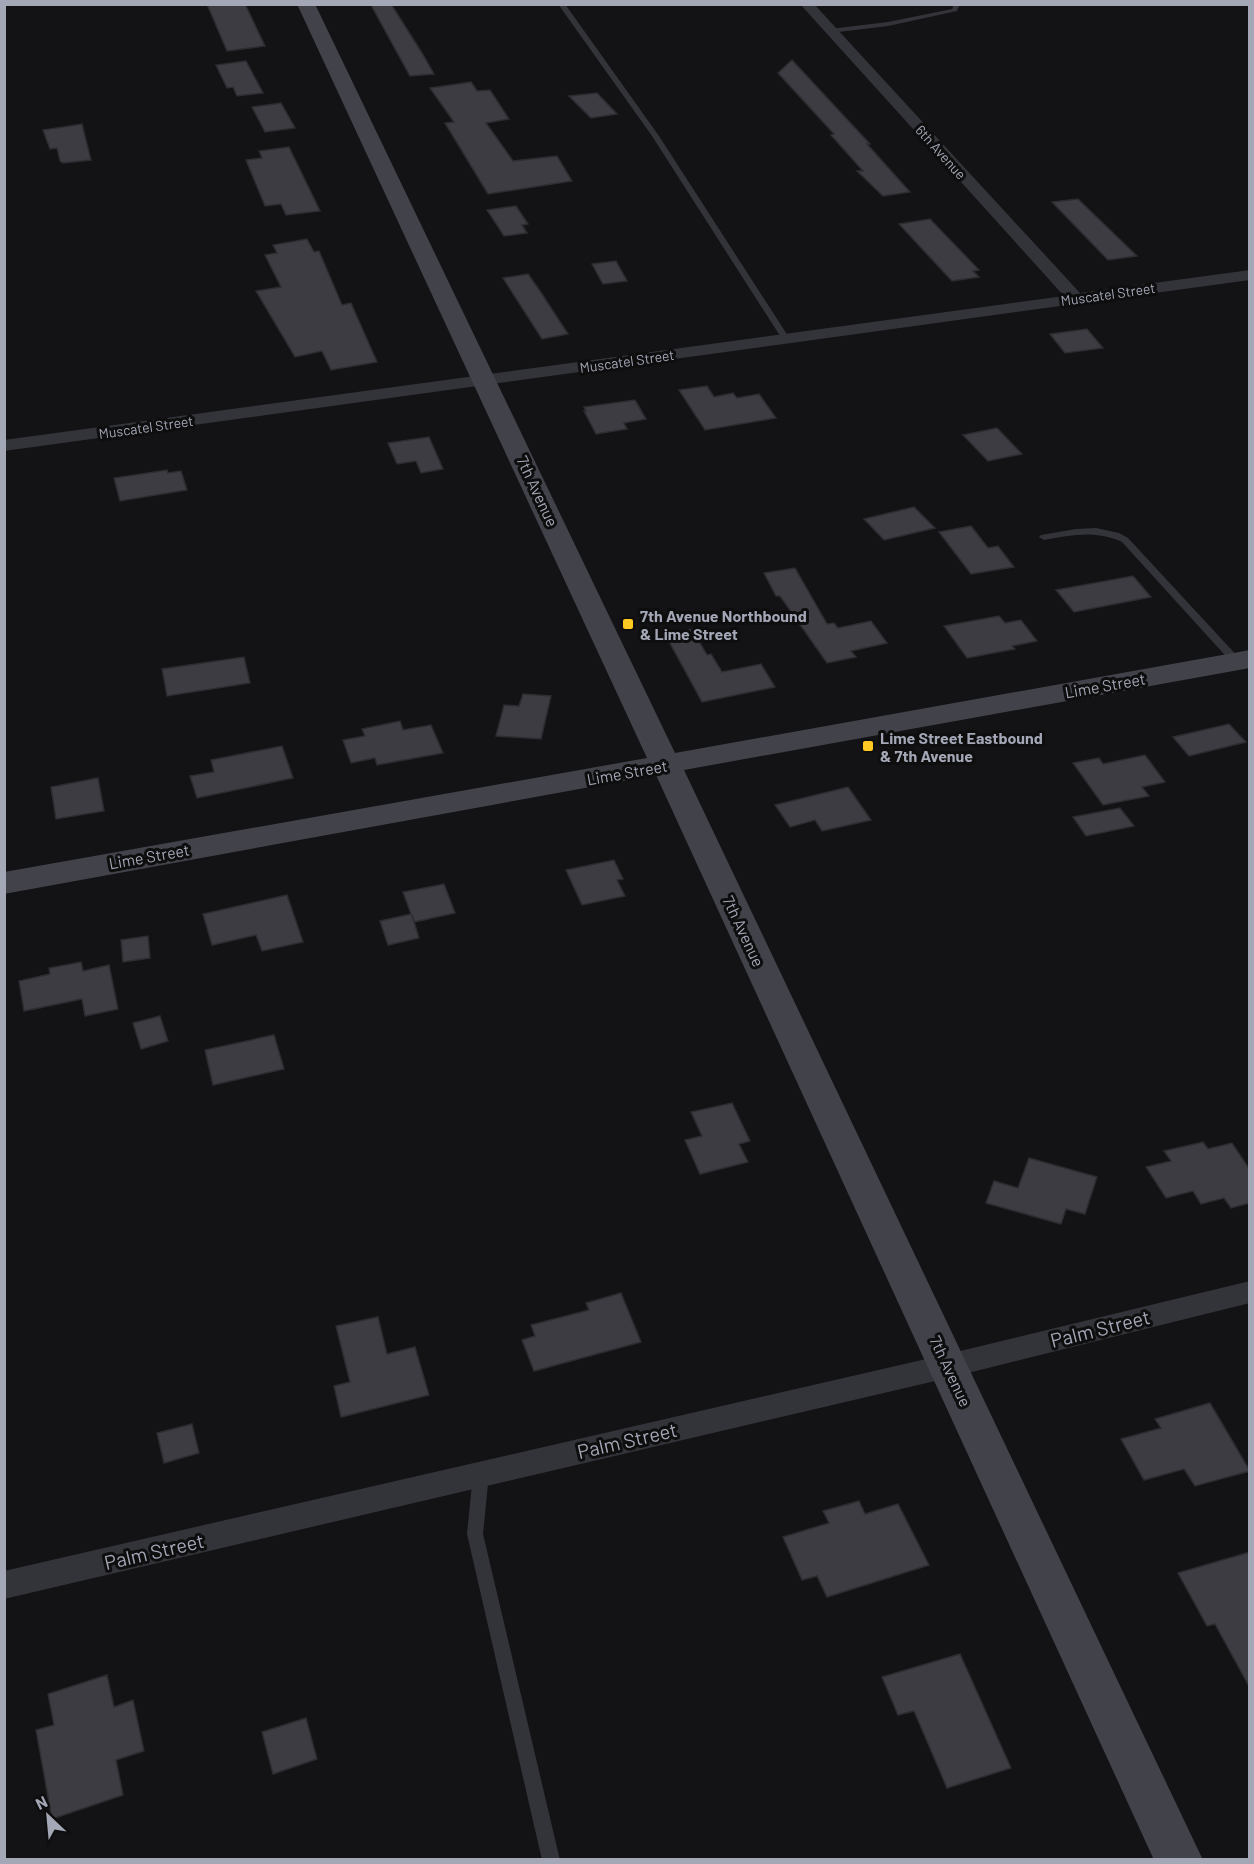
<svg xmlns="http://www.w3.org/2000/svg" width="1254" height="1864" font-family="Barlow,sans-serif">
<style>
.building{fill:#3c3c42;stroke:#2d2c31;stroke-width:1.5}
.lines{fill:none;stroke-linecap:round;stroke-linejoin:round}
.lane{fill:#33343a;fill-rule:evenodd}
.street{fill:#33343a;fill-rule:evenodd}
.secondary{fill:#41424a;fill-rule:evenodd}
.poi-dot{fill:#fdc922;stroke:#0e0e0f;stroke-width:2}
.labels{text-anchor:middle;dominant-baseline:central;stroke-width:6;stroke-linejoin:round;paint-order:stroke}
.far-street-label{font-size:14px;fill:#a3a7b6;stroke:#0e0e0f}
.street-label{font-size:16px;fill:#a3a7b6;stroke:#0e0e0f}
.poi-label{font-size:16px;font-weight:bold;fill:#a3a7b6;stroke:#0e0e0f;text-anchor:start}
.near-street-label{font-size:20px;fill:#a3a7b6;stroke:#0e0e0f}
</style>
<rect width="100%" height="100%" fill="#131214"/>
<path class="building" d="M207 4H245L265 46 227 51Z
M391 4 422 53 434 74 410 76 371 5Z
M792 60 870 144H867L910 192 883 196 857 171H863L831 135 834 134 778 73Z
M246 61 263 93 237 96 233 87 227 88 216 65Z
M471 82 477 91 490 90 509 119 486 123 513 161 557 156 572 181 488 194 445 123 454 122 430 88Z
M597 93 617 114 591 118 569 96Z
M281 103 295 128 265 132 252 107Z
M82 124 91 160 63 163 60 161 57 148 50 149 43 130Z
M289 147 320 211 286 215 281 204 265 206 246 160 262 158 259 151Z
M1078 199 1137 256 1108 260 1052 202Z
M516 206 528 224 522 225 527 233 504 236 487 210Z
M930 219 979 270 973 271 979 277 952 281 899 224Z
M307 239 314 252 319 251 342 305 351 303 377 362 331 370 322 351 295 357 256 291 281 287 265 255 277 253 273 245Z
M616 261 627 281 603 284 592 264Z
M528 274 540 291 568 334 542 339 503 278Z
M1087 329 1103 348 1065 353 1050 334Z
M707 386 714 397 733 393 737 398 759 394 776 418 705 430 679 390Z
M635 400 646 419 624 423 627 429 596 434 584 411H586L584 407Z
M997 428 1022 454 988 461 963 435Z
M429 437 443 469 421 473 416 461 397 464 388 443Z
M167 470 168 473 181 471 187 490 120 501 114 478Z
M914 507 935 528 884 540 864 519Z
M971 526 988 548 998 546 1014 567 971 574 939 532Z
M795 568 827 624 834 623 838 628 871 621 887 643 851 651 856 657 827 663 780 596H776L764 573Z
M1133 576 1151 597 1074 612 1056 590Z
M999 616 1005 623 1021 620 1037 641 1012 646 1015 649 967 658 944 626Z
M692 629 707 655 711 654 722 672 761 664 775 687 702 702 665 634Z
M244 657 250 683 167 696 162 669Z
M523 694 551 696 541 739 496 736 504 705 519 706Z
M400 721 403 730 431 725 443 753 377 765 375 758 351 763 343 740 365 736 362 729Z
M1229 724 1246 742 1189 756 1173 737Z
M282 746 293 778 197 798 190 776 214 772 211 760Z
M1145 755 1165 782 1142 787 1149 796 1103 805 1073 763 1099 758 1103 764Z
M98 778 104 811 56 819 51 787Z
M848 787 871 820 822 831 815 820 790 827 775 805Z
M1120 808 1134 826 1086 836 1073 817Z
M614 860 623 879 617 880 625 896 582 905 566 870Z
M444 884 455 913 414 922 412 915 419 938 388 945 380 921 411 914 403 892Z
M287 895 303 942 262 951 256 935 212 945 203 914Z
M148 936 150 958 123 962 121 940Z
M81 962 83 971 109 965 118 1009 85 1016 82 999 24 1011 19 981 50 974 49 968Z
M160 1016 168 1041 141 1049 133 1023Z
M274 1035 284 1069 213 1085 205 1050Z
M732 1103 750 1141 739 1144 748 1162 700 1174 685 1140 702 1136 691 1112Z
M1203 1142 1208 1149 1232 1143 1250 1170V1203L1231 1208 1224 1198 1201 1204 1193 1191 1166 1198 1146 1167 1171 1161 1164 1151Z
M1029 1158 1097 1177 1085 1214 1066 1209 1061 1224 986 1203 994 1181 1018 1188Z
M621 1293 641 1342 534 1371 522 1340 535 1336 531 1325 589 1310 586 1303Z
M378 1317 387 1354 415 1347 429 1395 341 1417 334 1386 350 1382 336 1326Z
M1210 1403 1250 1471 1195 1486 1184 1469 1144 1480 1121 1439 1161 1428 1155 1419Z
M192 1424 199 1453 164 1463 157 1433Z
M859 1501 865 1514 898 1504 929 1565 827 1597 817 1576 802 1580 783 1537 829 1523 823 1511Z
M1250 1552V1688L1215 1624 1207 1626 1178 1573Z
M960 1654 1011 1768 947 1788 914 1711 898 1715 882 1677Z
M107 1675 114 1707 133 1700 144 1751 116 1760 123 1795 52 1819 36 1730 54 1725 48 1694Z
M306 1718 317 1759 273 1774 262 1732Z"/>
<g class="lines">
<path class="lane" d="M558 4H565L659 136 790 339 789 341 782 339 652 136Z
M954 4H960L957 11 888 26 830 33 827 31 830 29 888 22 952 9Z
M1096 528 1119 533 1128 538 1241 660 1242 662 1241 664H1233L1122 542C1096 530 1071 535 1044 540L1039 537 1041 535 1076 529Z
M481 1467 486 1469 489 1474 483 1534 560 1860H542L467 1534 473 1474 476 1469Z"/>
<path class="street" d="M800 4H814L1080 293 1250 270V280L4 451V440L1064 296Z
M1250 1281V1303L948 1378 4 1599V1571L948 1354Z"/>
<path class="secondary" d="M297 4H315L675 753 1250 650V668L684 770 1203 1860H1154L656 775 4 894V872L647 758Z"/>
</g>
<g class="poi-dot">
<rect x="622" y="618" width="12" height="12" rx="3"/>
<rect x="862" y="740" width="12" height="12" rx="3"/>
</g>
<g class="labels">
<g class="far-street-label">
<text transform="translate(941 152) rotate(48)">6th Avenue</text>
<text transform="translate(1108 294) rotate(-8)">Muscatel Street</text>
<text transform="translate(627 361) rotate(-8)">Muscatel Street</text>
<text transform="translate(146 427) rotate(-8)">Muscatel Street</text>
</g>
<g class="street-label">
<text transform="translate(538 491) rotate(65)">7th Avenue</text>
<text transform="translate(1105 685) rotate(-10)">Lime Street</text>
<text transform="translate(627 772) rotate(-10)">Lime Street</text>
<text transform="translate(149 856) rotate(-10)">Lime Street</text>
<text transform="translate(744 931) rotate(65)">7th Avenue</text>
<text transform="translate(951 1371) rotate(65)">7th Avenue</text>
</g>
<g class="poi-label">
<text x="640" y="615">7th Avenue Northbound<tspan x="640" dy="18">&amp; Lime Street</tspan></text>
<text x="880" y="737">Lime Street Eastbound<tspan x="880" dy="18">&amp; 7th Avenue</tspan></text>
</g>
<g class="near-street-label">
<text transform="translate(1100 1328) rotate(-14)">Palm Street</text>
<text transform="translate(627 1440) rotate(-13)">Palm Street</text>
<text transform="translate(154 1551) rotate(-13)">Palm Street</text>
</g>
</g>
<rect width="1254" height="1864" fill="none" stroke="#a3a7b6" stroke-width="12"/>
<g transform="translate(48 1816) rotate(334)" stroke="#0e0e0f" stroke-width="4.5" paint-order="stroke">
<path d="M0-4.5L10 22L0 15L-10 22Z" fill="#a3a7b6"/>
<text y="-9" font-size="16" font-weight="bold" text-anchor="middle" fill="#a3a7b6">N</text>
</g>
</svg>
